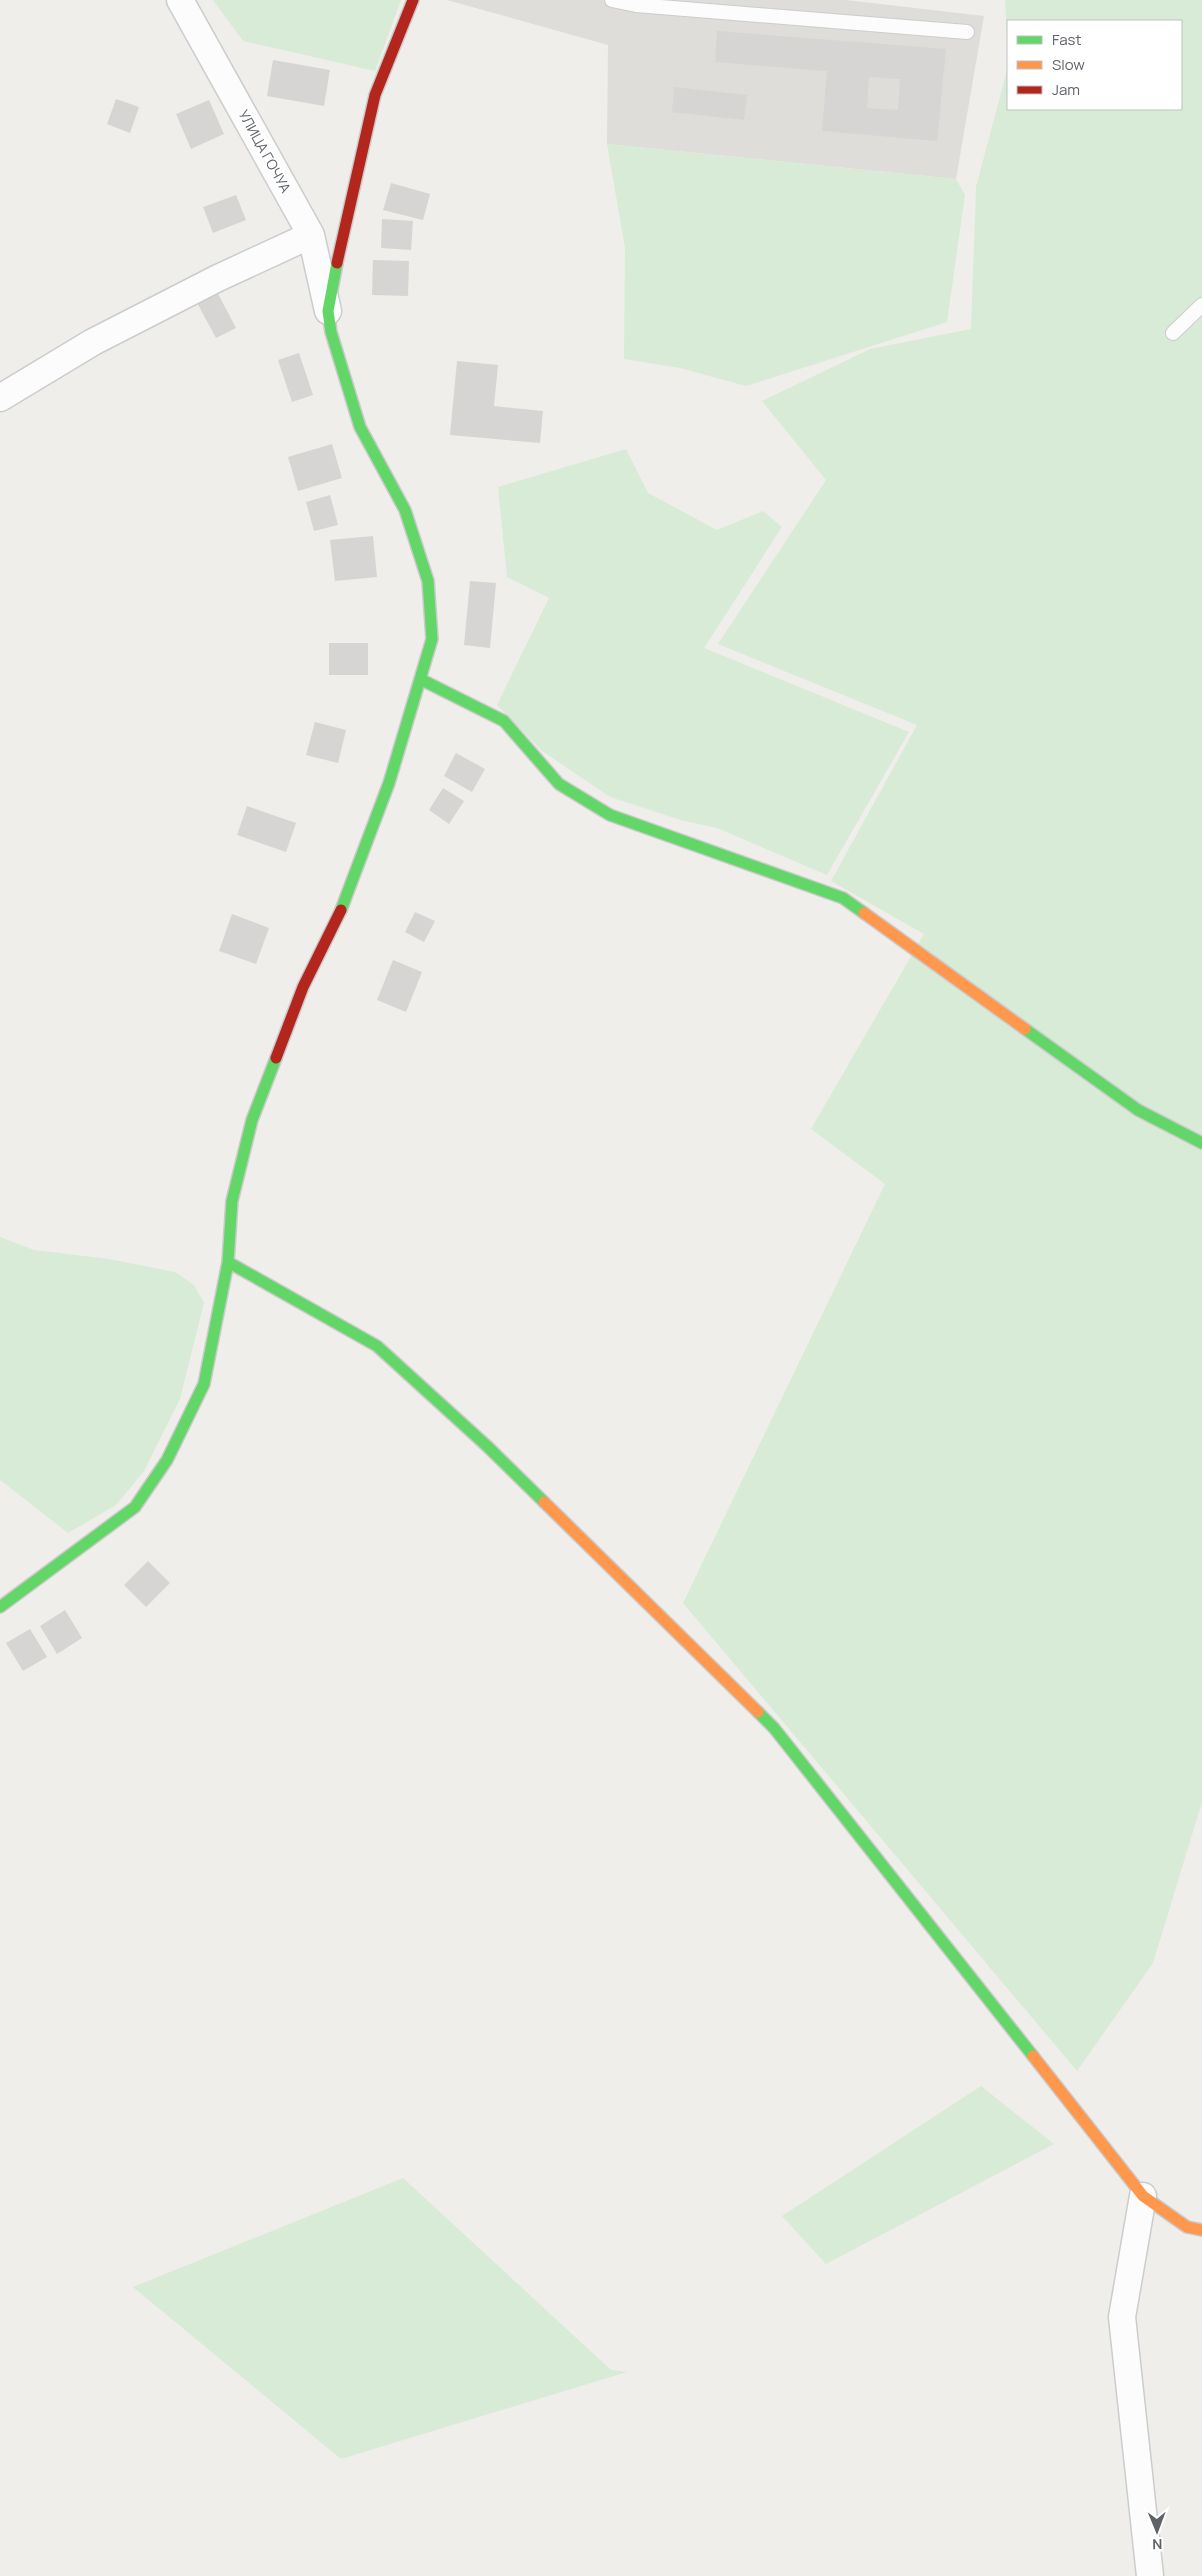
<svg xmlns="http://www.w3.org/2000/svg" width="1202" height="2576" font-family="Manrope,sans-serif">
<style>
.industrial{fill:#dfddda}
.green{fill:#d8ebd6}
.building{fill:#d6d5d3;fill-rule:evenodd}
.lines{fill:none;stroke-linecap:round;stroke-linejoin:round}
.lane-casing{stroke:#cbcccc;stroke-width:16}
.street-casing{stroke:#cbcccc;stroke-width:29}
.fast-casing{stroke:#cacacb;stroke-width:14}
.slow-casing{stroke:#cacacb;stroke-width:14}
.jam-casing{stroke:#cacacb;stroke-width:14}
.lane{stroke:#fdfcfc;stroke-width:14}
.street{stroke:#fdfcfc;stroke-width:26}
.fast{stroke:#63d668;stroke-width:11}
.slow{stroke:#ff974d;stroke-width:11}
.jam{stroke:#b3261e;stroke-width:11}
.labels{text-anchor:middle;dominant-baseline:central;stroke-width:4;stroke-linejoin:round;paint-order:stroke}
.street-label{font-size:14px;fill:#5f6368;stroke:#fff}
</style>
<rect width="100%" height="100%" fill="#efeeea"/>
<path class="industrial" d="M447 0H846L984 16 956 179 607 144 608 45Z"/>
<path class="green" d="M213 0H401L375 71 243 41Z
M1005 0H1202V1802L1153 1963 1077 2071 683 1603 885 1184 811 1129 924 934 831 881 917 725 718 644 826 480 762 401 870 349 971 329 976 187 1008 67V109H1181V21H1008V62Z
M607 144 956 179 965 195 947 322 746 386 680 368 624 359 625 248Z
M626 449 648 493 717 530 763 511 782 527 704 648 909 732 827 875 717 828 681 820 610 797 542 751 497 705 549 598 507 577 498 487Z
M0 1237 34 1250 109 1259 175 1272 194 1285 204 1303 180 1399 144 1471 116 1505 68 1533 0 1480Z
M981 2086 1054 2144 826 2264 782 2216Z
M403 2178 611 2370 627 2372 341 2459 133 2287Z"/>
<path class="building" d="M717 31 946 49 937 141 822 131 827 71 715 62ZM869 77 900 79 898 110 867 108Z
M273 60 330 70 324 106 267 96Z
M674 87 747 95 744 120 672 112Z
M116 99 139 107 130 133 107 124Z
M209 100 224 134 191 149 176 114Z
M391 183 430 194 423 220 383 210Z
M236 195 246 220 213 233 203 207Z
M382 219 413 221 411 250 381 248Z
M373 260 409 261 408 296 372 295Z
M216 290 236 328 216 338 196 301Z
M299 353 313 395 292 402 278 360Z
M457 361 498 365 494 406 543 411 540 443 450 435Z
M332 444 342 478 298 491 288 457Z
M330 495 338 525 314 531 306 502Z
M373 536 377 577 335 581 330 540Z
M470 581 496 583 490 648 464 645Z
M329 643H368V675H329Z
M315 722 346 730 338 763 306 755Z
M456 753 485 769 472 792 444 776Z
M443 788 464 801 449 824 429 810Z
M247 806 296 823 286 852 237 835Z
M415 912 435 921 424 942 405 932Z
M232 914 269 928 256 964 219 951Z
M393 960 422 972 406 1012 377 1000Z
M148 1561 170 1583 146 1607 124 1585Z
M65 1610 82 1638 57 1654 40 1626Z
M30 1629 47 1657 23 1671 6 1643Z"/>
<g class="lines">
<g class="lane-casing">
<path id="lane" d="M612 0 636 5 967 32
M1173 333 1202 305"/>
</g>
<g class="street-casing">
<path id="street" d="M180 0 311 235 328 311
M0 398 93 342 218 278 311 235
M1143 2196 1122 2317 1150 2576"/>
</g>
<g class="fast-casing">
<path id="fast" d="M337 263 328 311 331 332 360 427 405 510 428 581 432 639 389 783 341 910
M420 679 504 721 559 784 610 815 843 898 864 913
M1025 1029 1138 1110 1202 1143
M228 1262 377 1346 488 1447 544 1502
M0 1607 135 1507 167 1460 204 1384 228 1262 232 1201 252 1120 276 1058
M758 1712 774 1728 1033 2056"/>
</g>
<g class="slow-casing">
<path id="slow" d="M864 913 1025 1029
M544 1502 758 1712
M1033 2056 1143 2196 1187 2227 1202 2230"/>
</g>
<g class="jam-casing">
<path id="jam" d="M337 263 375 95 413 0
M276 1058 303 987 341 910"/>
</g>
<use href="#lane" class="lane"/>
<use href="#street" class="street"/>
<use href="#fast" class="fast"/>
<use href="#slow" class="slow"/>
<use href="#jam" class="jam"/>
</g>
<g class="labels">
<g class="street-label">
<text transform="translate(265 151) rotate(61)">УЛИЦА ГОЧУА</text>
</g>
</g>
<rect x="1007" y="20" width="175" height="90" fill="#ffffff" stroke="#bfc1c3"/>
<rect x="1017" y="36" width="25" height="8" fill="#63d668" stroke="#bfc1c3"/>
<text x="1052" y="45" font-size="15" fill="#5f6368">Fast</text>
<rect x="1017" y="61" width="25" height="8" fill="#ff974d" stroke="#bfc1c3"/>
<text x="1052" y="70" font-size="15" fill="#5f6368">Slow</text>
<rect x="1017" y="86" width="25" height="8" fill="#b3261e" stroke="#bfc1c3"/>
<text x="1052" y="95" font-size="15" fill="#5f6368">Jam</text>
<g transform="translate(1157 2531) rotate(179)" stroke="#ffffff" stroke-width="4" paint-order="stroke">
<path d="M0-4L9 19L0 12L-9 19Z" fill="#5f6368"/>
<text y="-8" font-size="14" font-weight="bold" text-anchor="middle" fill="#5f6368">N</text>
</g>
</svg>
